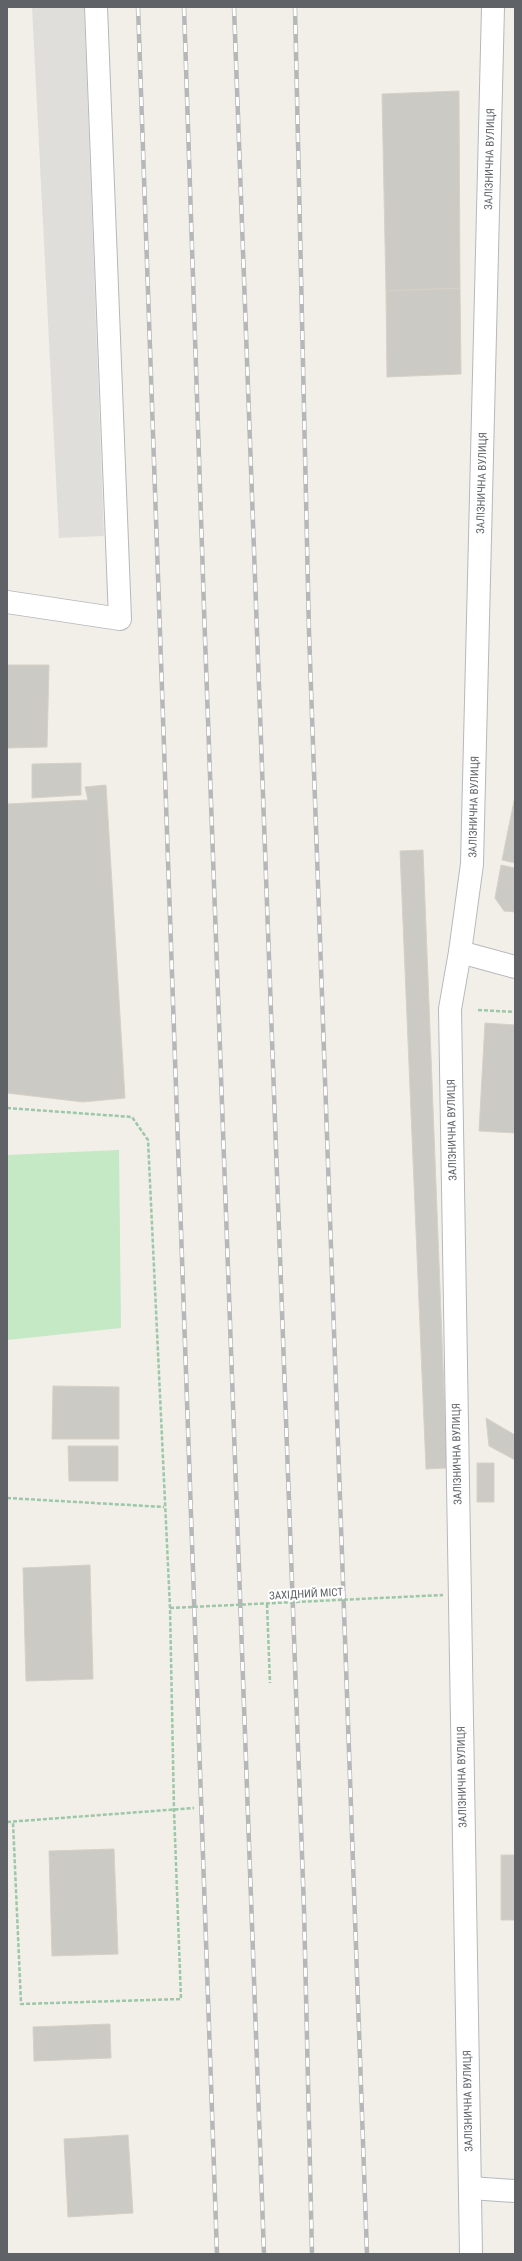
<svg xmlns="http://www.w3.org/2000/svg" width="522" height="2261" font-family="'Roboto Condensed',sans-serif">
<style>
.industrial{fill:#e0deda}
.green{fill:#c5e8c5}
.building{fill:#cccac5;stroke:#d6d1c6}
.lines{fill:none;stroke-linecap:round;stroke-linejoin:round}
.minor-casing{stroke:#b5b8bc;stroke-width:24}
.path{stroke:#9cc7a9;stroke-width:2.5;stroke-dasharray:4 2;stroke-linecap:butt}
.minor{stroke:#fff;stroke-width:22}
.rail-casing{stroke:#b6b7b8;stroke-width:4.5}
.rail{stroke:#fff;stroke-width:3;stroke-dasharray:9;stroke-linecap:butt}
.path-bridge{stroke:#9cc7a9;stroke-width:2.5;stroke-dasharray:4 2;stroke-linecap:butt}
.labels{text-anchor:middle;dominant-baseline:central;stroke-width:4;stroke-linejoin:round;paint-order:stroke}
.street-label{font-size:11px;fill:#5f6368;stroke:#fff}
</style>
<rect width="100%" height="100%" fill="#f1efe8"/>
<path class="industrial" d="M32 7H84L104 536 59 538Z"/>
<path class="green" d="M119 1150 121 1328 7 1340V1155Z"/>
<path class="building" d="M459 91 460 288 386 291 382 94Z
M460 288 461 374 387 377 386 291Z
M7 665H49L47 747 7 748Z
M81 763V795L32 798V764Z
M106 785 125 1098 83 1102 7 1093V804L88 800 85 787Z
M515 796V863L502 860Z
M423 850 447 1468 426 1469 400 851Z
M501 865 515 868V912L504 911 495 898Z
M485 1023 515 1025V1133L479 1131Z
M53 1386 119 1387V1439H52Z
M486 1418 515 1435V1460L489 1446Z
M68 1446H118V1481H69Z
M477 1463H494V1502H477Z
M90 1565 93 1679 26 1681 23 1568Z
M114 1849 118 1954 52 1956 49 1851Z
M501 1855H515V1920H501Z
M110 2024 111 2058 34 2061 33 2027Z
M128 2135 133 2213 68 2217 64 2139Z"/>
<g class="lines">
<g class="minor-casing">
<g id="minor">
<path d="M7 602 120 619 96 7"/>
<path d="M460 952 515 967"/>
<path d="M470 2188 515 2191"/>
<path id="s1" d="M471 2254 450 1009 460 952 472 864 493 7"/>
</g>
</g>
<path class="path" d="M478 1010 515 1012
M7 1108 132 1117 148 1140 170 1608 174 1810 181 1999 21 2004 13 1822
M7 1498 164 1507
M267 1604 270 1683
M7 1822 194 1808"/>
<use href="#minor" class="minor"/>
<g class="rail-casing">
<path id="rail" d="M138 7 217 2254
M184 7 205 638 264 2254
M234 7 304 1909 312 2254
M295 7 309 632 367 2254"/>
</g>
<use href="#rail" class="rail"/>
<path class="path-bridge" d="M170 1608 443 1595"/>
</g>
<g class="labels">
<g class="street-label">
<text stroke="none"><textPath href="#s1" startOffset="2097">ЗАЛІЗНИЧНА ВУЛИЦЯ</textPath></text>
<text stroke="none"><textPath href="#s1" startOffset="1773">ЗАЛІЗНИЧНА ВУЛИЦЯ</textPath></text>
<text stroke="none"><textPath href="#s1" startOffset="1449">ЗАЛІЗНИЧНА ВУЛИЦЯ</textPath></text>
<text transform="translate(452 1130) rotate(-91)">ЗАЛІЗНИЧНА ВУЛИЦЯ</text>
<text transform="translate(457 1454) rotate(-91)">ЗАЛІЗНИЧНА ВУЛИЦЯ</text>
<text transform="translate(306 1594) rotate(-3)">ЗАХІДНИЙ МІСТ</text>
<text transform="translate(462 1777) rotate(-91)">ЗАЛІЗНИЧНА ВУЛИЦЯ</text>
<text transform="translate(468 2101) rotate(-91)">ЗАЛІЗНИЧНА ВУЛИЦЯ</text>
</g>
</g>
<rect width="522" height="2261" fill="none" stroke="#5f6368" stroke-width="16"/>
</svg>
